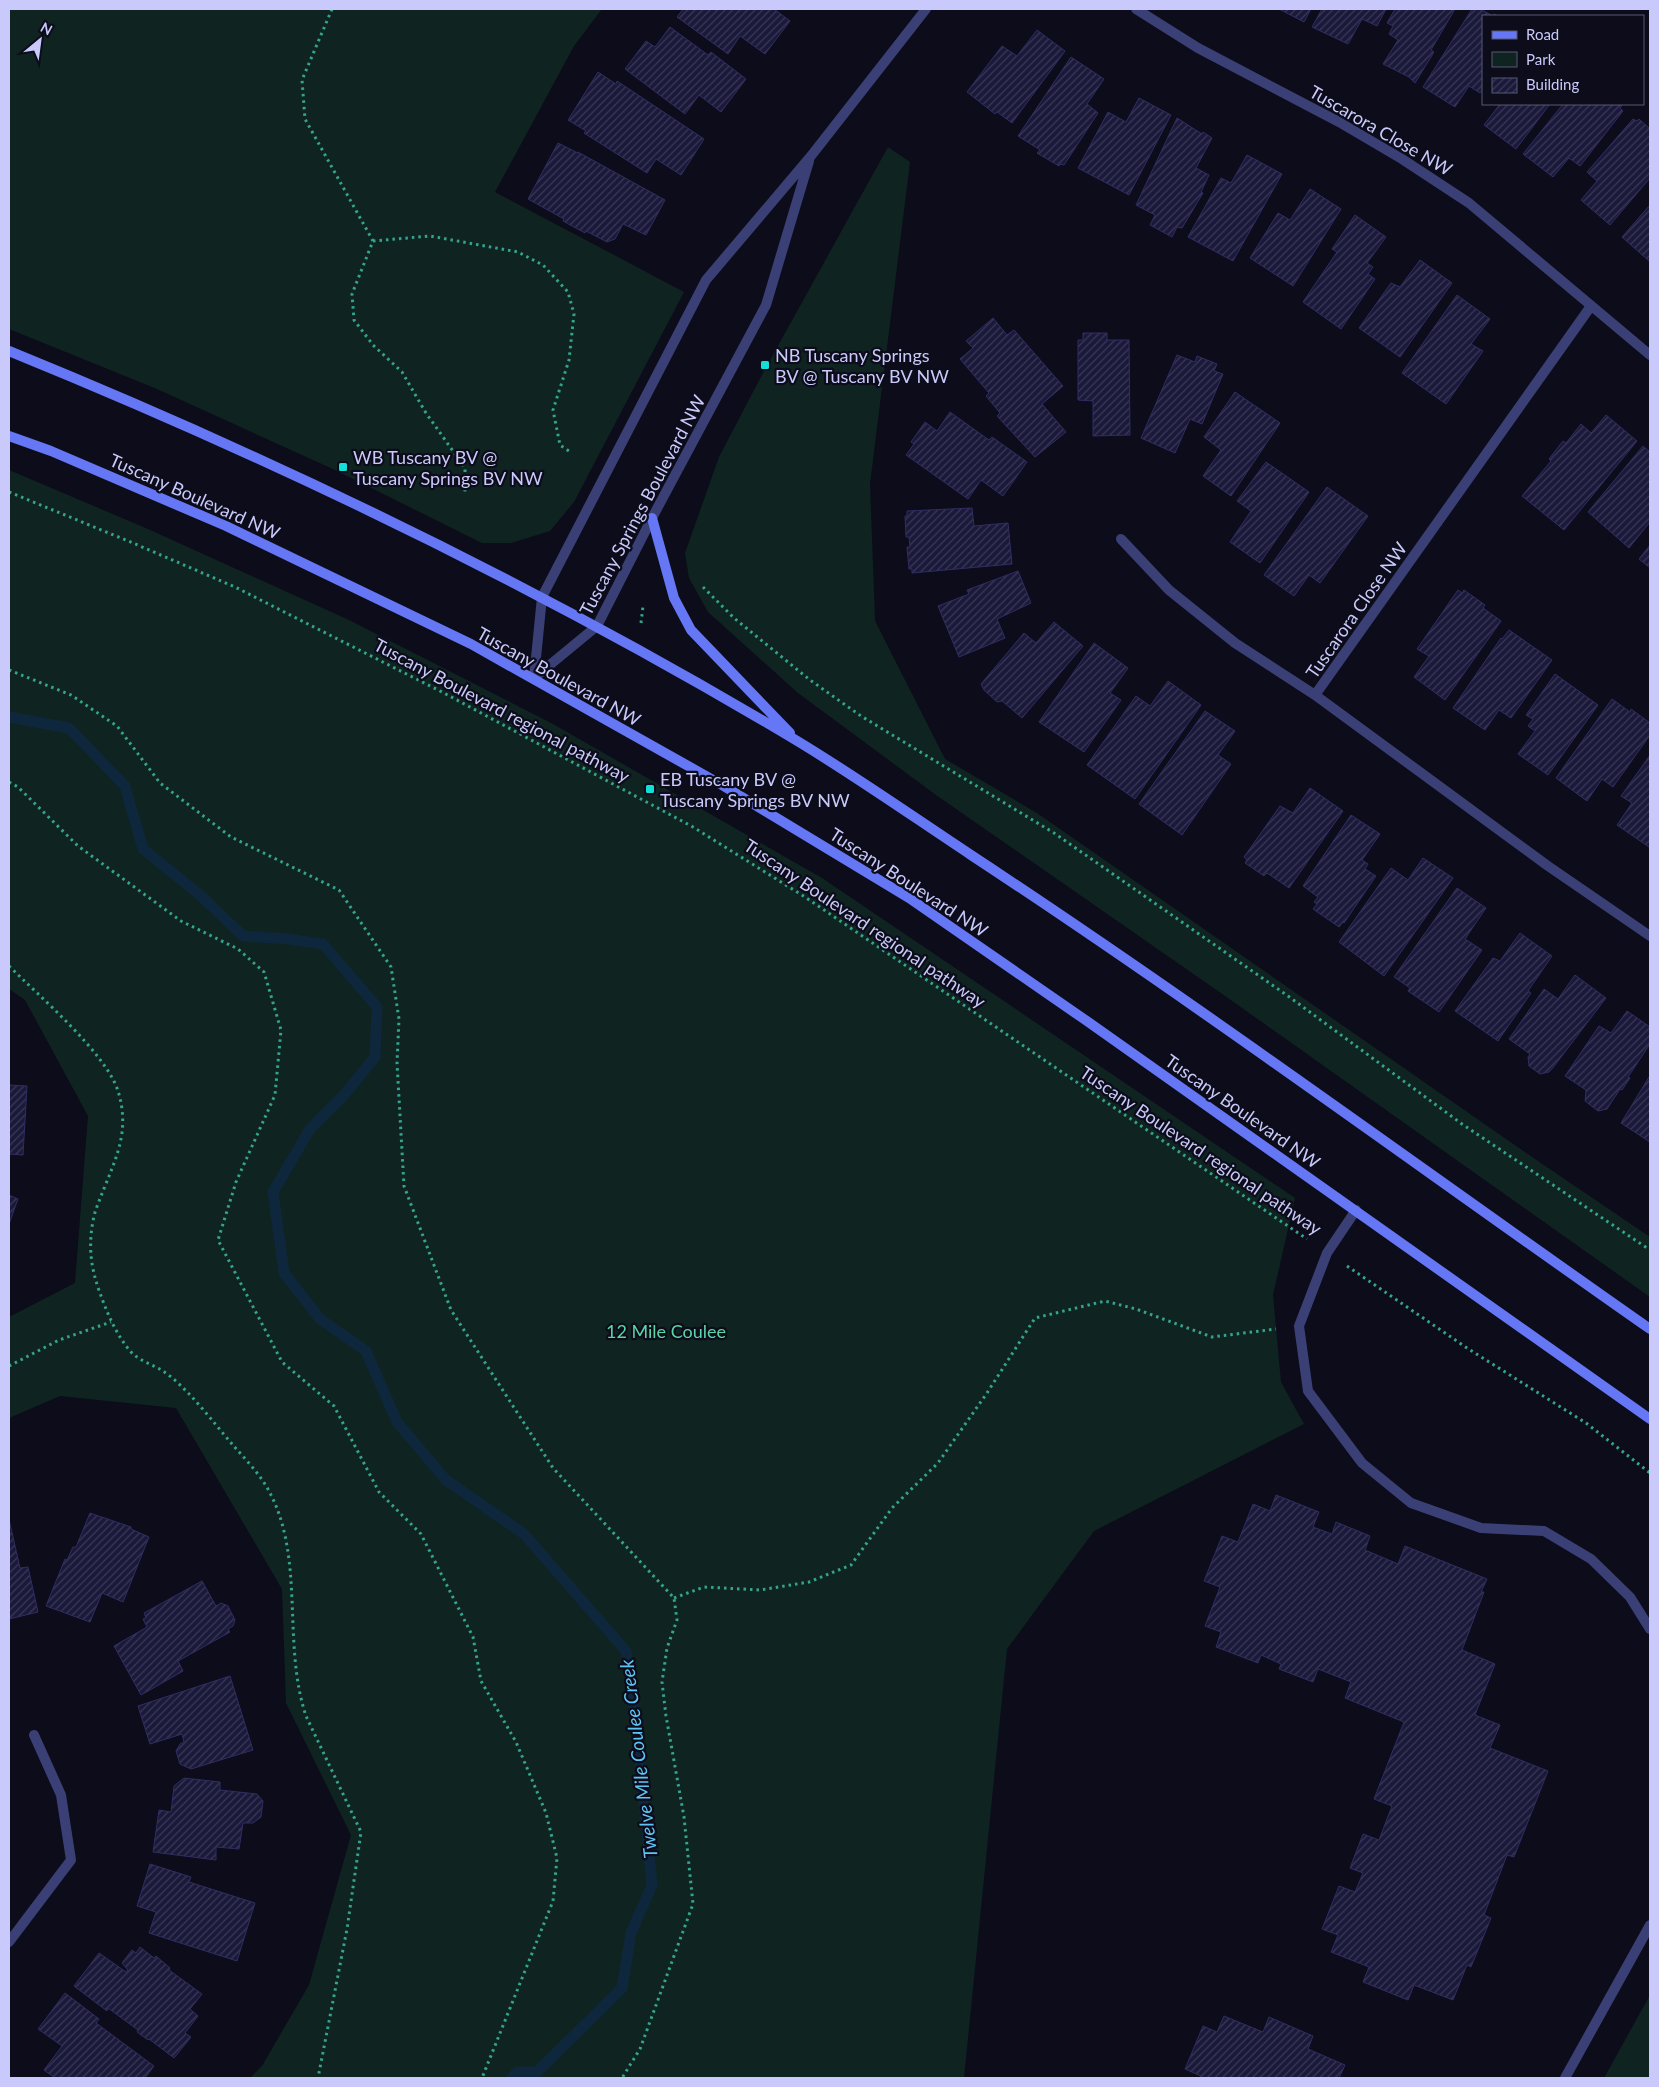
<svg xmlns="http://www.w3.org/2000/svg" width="1659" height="2087" font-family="Lato,sans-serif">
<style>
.park{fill:#0f2420}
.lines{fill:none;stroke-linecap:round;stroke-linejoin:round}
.stream{stroke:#0e273c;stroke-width:11}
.building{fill:url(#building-hatch);stroke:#302d64}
.path{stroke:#34a48e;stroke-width:3;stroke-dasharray:2.5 4;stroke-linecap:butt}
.lane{stroke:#3a4076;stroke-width:10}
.street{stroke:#3a4076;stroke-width:10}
.secondary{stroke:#6677f5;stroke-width:10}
.poi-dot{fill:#0fe1d9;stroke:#0c0c1a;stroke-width:2}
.labels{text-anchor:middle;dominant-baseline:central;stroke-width:4.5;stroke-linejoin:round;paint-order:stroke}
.street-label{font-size:18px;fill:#c9cafb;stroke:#0c0c1a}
.poi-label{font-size:18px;fill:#c9cafb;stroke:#0c0c1a;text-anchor:start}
.park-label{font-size:18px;fill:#5bd5a5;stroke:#0c0c1a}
.water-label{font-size:19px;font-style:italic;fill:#5ec4f4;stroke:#0c0c1a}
</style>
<defs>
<pattern id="building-hatch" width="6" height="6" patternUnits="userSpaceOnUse" patternTransform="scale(1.25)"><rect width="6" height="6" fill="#1b193a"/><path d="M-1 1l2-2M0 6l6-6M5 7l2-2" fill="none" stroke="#3b3957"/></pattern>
</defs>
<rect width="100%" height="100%" fill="#0c0c1a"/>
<path class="park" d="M9 9H602L574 46 495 192 684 292 574 502 550 531 511 543H482L335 470 157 389 9 329Z
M888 147 910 162 870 484 875 621 945 759 1037 813 1519 1148 1650 1237V1297L1228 998 936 795 798 693 708 612 689 578 685 553 719 457 764 371Z
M9 470 148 529 349 620 553 724 822 878 1295 1198 1273 1295 1281 1382 1304 1424 1094 1531 1007 1649 964 2078H250L262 2066 309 1985 351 1835 286 1703 282 1589 176 1408 60 1396 9 1418V1317L75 1283 88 1116 25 1000 9 989Z
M1650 1995V2078H1604Z"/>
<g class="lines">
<path class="stream" d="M9 717 69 728 125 786 143 849 200 895 243 936 288 939 323 944 377 1007 375 1057 344 1095 310 1129 273 1192 284 1273 320 1319 366 1351 397 1422 446 1480 524 1534 626 1651 637 1726 652 1885 631 1933 622 1988 537 2072H517L512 2078"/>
</g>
<path class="building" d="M683 9H774L790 21 765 54 740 36 728 54 677 17Z
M1279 9H1311L1304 22Z
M1322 9H1386L1377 26 1362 19 1348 44 1312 27Z
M1395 9H1455L1431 50 1434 52 1415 83 1409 77 1383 64 1398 40 1389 34 1393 26 1387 23Z
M1472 9H1480L1493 16 1494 14 1498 16H1483V89L1480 93 1469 86 1455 107 1423 87Z
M670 27 708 55 711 52 746 79 721 112 699 95 685 114 625 69 646 41 655 47Z
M1037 30 1065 51 1012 123 997 112 995 114 967 92 1002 46 1017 56Z
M1071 57 1104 79 1087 104 1098 113 1064 165 1061 164 1059 166 1037 153 1040 150 1018 136Z
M598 72 616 84 617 81 704 139 681 175 656 159 647 173 584 133 586 131 568 120Z
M1139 98 1171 115 1129 195 1078 168 1108 112 1126 122Z
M1500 104H1550L1516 149 1484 125Z
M1563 104H1620L1622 105 1620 108 1623 111 1580 166 1569 158 1553 177 1523 154Z
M1177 118 1202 134 1203 132 1212 138 1196 168 1209 175 1201 192 1203 193 1182 228 1177 227 1172 237 1150 225 1155 215 1136 205Z
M1633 119 1637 121 1639 119 1650 129V178L1610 225 1581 200 1597 181 1587 172Z
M558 143 578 153V152L665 200 646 235 623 224 615 239 607 242 586 231 585 233 563 221 564 219 528 199Z
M1247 155 1282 174 1233 261 1188 237 1221 178 1231 183Z
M1310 189 1341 209 1293 286 1250 258 1278 213 1290 220Z
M1650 205V260L1649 261 1622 237Z
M1355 215 1386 237 1367 263 1373 267 1368 274 1375 279 1341 329 1303 302 1337 252 1332 249Z
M1420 260 1452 283 1400 357 1359 328 1391 283 1400 287Z
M1457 295 1490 319 1471 344 1483 351 1446 404 1402 373Z
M993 318 1007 335 1014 330 1063 386 1042 404 1066 432 1035 457 997 416 1000 413 986 396 989 393 960 359 973 348 966 341Z
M1083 333H1107V340H1129L1130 435 1093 436V401L1078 400V340H1083Z
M1177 355 1195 362 1197 356 1217 364 1214 371 1223 374 1202 424 1190 419 1175 453 1141 438Z
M1235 392 1280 423 1231 496 1203 476 1221 450 1204 437Z
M950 412 989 440 992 437 1027 462 1003 496 981 480 968 499 906 455 914 444 911 442 925 422 937 431Z
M1606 415 1637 441 1564 530 1522 496 1551 461 1549 459 1563 441 1566 443 1581 424 1591 433Z
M1643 446 1650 452V522L1629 548 1588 512Z
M1266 462 1309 492 1260 563 1230 542 1251 511 1237 501Z
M1327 487 1368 516 1320 583 1309 575 1294 596 1264 575Z
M972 508 974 526 1008 523 1012 564 912 573V569H909L907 547H910L909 537H906L905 516H907V511Z
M1650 545V568L1639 559Z
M1018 571 1031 603 997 619 1005 638 959 657 938 606 969 594 967 590Z
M1458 590 1462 593 1464 590 1485 605 1483 608 1501 621 1445 700 1414 677 1429 656 1417 649Z
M1054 622 1083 646 1022 718 1002 701 997 702 984 690 981 684 1024 633 1036 643Z
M1509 630 1552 660 1511 718 1499 710 1485 730 1453 708 1501 638 1502 639Z
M1094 643 1128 668 1110 693 1121 700 1084 752 1039 722Z
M1555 674 1598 705 1548 775 1518 754 1535 731 1528 726 1533 719 1526 715Z
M1168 681 1201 705 1135 799 1087 765 1136 696 1150 706Z
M1612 699 1630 712 1631 709 1650 723V735L1613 787 1602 779 1587 801 1556 778Z
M1205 711 1235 731 1218 755 1231 764 1182 835 1139 804Z
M1650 755V845L1649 847 1617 825 1632 803 1621 796Z
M1310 788 1343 811 1289 888 1267 873 1264 876 1245 863 1247 860 1244 857 1280 806 1293 813Z
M1351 815 1380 834 1362 860 1368 864 1365 869 1376 876 1344 923 1343 922 1339 927 1313 909 1317 904 1314 902 1318 897 1303 886Z
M1423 858 1453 878 1384 976 1339 942 1391 868 1408 880Z
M1457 888 1486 908 1465 939 1482 950 1439 1012 1408 991 1410 988 1394 977Z
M1520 933 1552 956 1528 991 1531 993 1498 1041 1455 1011 1493 958 1500 961Z
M1575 975 1606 998 1552 1069 1549 1072 1540 1074 1529 1066 1528 1057 1530 1054 1509 1039 1544 989 1558 999Z
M1627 1011 1650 1027V1044L1628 1077 1630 1078 1622 1090 1620 1089 1607 1109 1598 1111 1585 1101 1586 1090 1565 1076 1599 1026 1611 1033Z
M1649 1077H1650V1142L1621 1123Z
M9 1085 27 1086 23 1155 9 1154Z
M9 1195 18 1199 9 1224Z
M1276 1495 1319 1512 1313 1527 1332 1534 1336 1522 1370 1536 1365 1550 1398 1564 1405 1546 1487 1579 1481 1592H1484L1462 1650 1495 1664 1475 1715 1500 1725 1490 1748 1548 1771 1514 1857 1507 1855 1484 1915 1491 1918 1471 1967 1467 1965 1453 2000 1414 1985 1408 2000 1363 1982 1369 1967 1331 1952 1338 1935 1322 1929 1339 1886 1355 1892 1363 1873 1350 1868 1363 1834 1379 1840 1392 1806 1374 1799 1404 1722 1345 1698 1351 1682 1318 1669 1313 1682 1279 1669 1281 1664 1261 1655 1258 1663 1216 1647 1221 1632 1205 1626 1220 1587 1204 1581 1222 1536 1238 1542 1253 1504 1270 1511Z
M90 1513 131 1527V1529L149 1537 123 1602 102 1593 90 1622 46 1606 65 1559 67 1560 73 1547H76Z
M9 1519 20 1568 28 1567 38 1612 9 1619Z
M202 1581 216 1606 221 1603 228 1606 235 1620 233 1626 228 1629 230 1632 178 1661 183 1671 141 1695 114 1646 147 1627 143 1619 146 1618 144 1613Z
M230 1676 253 1750 191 1769 180 1764 176 1751 180 1744 184 1742 182 1734 150 1744 138 1706Z
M184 1778 220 1782V1790L257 1794 263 1801 261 1817 253 1823H243L239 1849 216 1847V1860L153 1852 159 1810 171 1812 174 1786Z
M150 1864 191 1877 189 1882 255 1903 237 1961 149 1933 156 1912 137 1906Z
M140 1947 154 1958 156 1956 170 1968 169 1970 202 1994 190 2009 198 2016 185 2033 191 2037 174 2058 149 2039 148 2040 137 2032 138 2030 108 2008 107 2011 74 1986 99 1953 126 1972 128 1970 122 1963 132 1950 136 1953Z
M65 1993 99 2019 96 2023 154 2066 145 2078H55L44 2070 62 2046 38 2029Z
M1224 2016 1263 2032 1269 2017 1313 2036 1308 2049 1345 2065 1339 2078H1200L1201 2076 1185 2069 1203 2026 1217 2032Z"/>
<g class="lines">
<path class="path" d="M332 9 302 80 305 119 373 241 352 294 354 320 373 345 402 372 426 413 465 468V495
M373 241 430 236 518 252 543 265 568 292 574 314 569 360 553 410 560 445 569 451
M9 492 133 543 235 587 442 692 693 827 805 897 1307 1239
M703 587 734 618 810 680 861 716 1054 833 1288 996 1462 1124 1650 1250
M641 623 643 606
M9 670 71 695 117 726 160 783 231 837 339 890 391 967 399 1019 397 1063 404 1186 451 1310 553 1468 674 1598 677 1620 667 1648 662 1682 666 1716 684 1817 693 1904 640 2049 622 2078
M9 782 18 787 78 846 181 921 238 949 264 972 281 1030 275 1095 236 1182 218 1240 282 1362 334 1406 379 1492 421 1534 473 1637 481 1681 516 1742 546 1813 557 1858 553 1901 482 2078
M9 966C38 995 106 1053 118 1091 130 1130 117 1156 103 1191 100 1199 96 1208 94 1216 88 1244 90 1266 100 1293 107 1313 116 1334 130 1351 139 1361 152 1364 163 1371 187 1387 213 1422 232 1444 245 1459 261 1475 270 1493 305 1560 282 1644 306 1716L361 1832 347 1929 318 2078
M1347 1266 1467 1348 1586 1423 1650 1473
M9 1366 59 1340 111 1322
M674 1598 704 1587 760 1590 809 1582 851 1565 892 1508 938 1463 987 1393 1035 1318 1105 1301 1136 1309 1212 1337 1276 1329"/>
<path class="lane" d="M1356 1210 1327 1253 1299 1326 1308 1391 1362 1463 1411 1503 1481 1528 1544 1531 1591 1559 1630 1597 1650 1629
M1565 2078 1650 1925"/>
<path class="street" d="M1136 9 1198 48 1339 122 1402 159 1469 203 1650 355
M1591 306 1315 695 1548 866 1650 936
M1121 539 1169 590 1235 643 1315 695
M534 678 542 597 706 280 811 156 926 9
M534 678 597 626 652 518 766 305 809 161
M9 1942 71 1860 61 1795 34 1735"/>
<path class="secondary" d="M9 351C279 461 543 589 794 739 854 775 912 816 971 855 1202 1007 1424 1171 1650 1329
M9 436 51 451 226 526 471 644 722 785 909 898 1084 1019 1650 1419
M652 518 674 598 691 630 790 733"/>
</g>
<g class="poi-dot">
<rect x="760" y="360" width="10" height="10" rx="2.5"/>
<rect x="338" y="462" width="10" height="10" rx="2.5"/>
<rect x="645" y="784" width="10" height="10" rx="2.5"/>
</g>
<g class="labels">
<g class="street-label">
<text transform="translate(1381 130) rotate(30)">Tuscarora Close NW</text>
<text transform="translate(195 496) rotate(24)">Tuscany Boulevard NW</text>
<text transform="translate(642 505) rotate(-62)">Tuscany Springs Boulevard NW</text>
<text transform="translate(1356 610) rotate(-55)">Tuscarora Close NW</text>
<text transform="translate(559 676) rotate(29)">Tuscany Boulevard NW</text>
<text transform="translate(502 710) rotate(28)">Tuscany Boulevard regional pathway</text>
<text transform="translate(909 882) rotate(33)">Tuscany Boulevard NW</text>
<text transform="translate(865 923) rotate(34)">Tuscany Boulevard regional pathway</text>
<text transform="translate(1243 1111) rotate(35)">Tuscany Boulevard NW</text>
<text transform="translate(1201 1150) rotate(34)">Tuscany Boulevard regional pathway</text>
</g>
<g class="poi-label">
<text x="775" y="355">NB Tuscany Springs<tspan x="775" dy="21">BV @ Tuscany BV NW</tspan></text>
<text x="353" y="457">WB Tuscany BV @<tspan x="353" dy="21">Tuscany Springs BV NW</tspan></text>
<text x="660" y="779">EB Tuscany BV @<tspan x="660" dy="21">Tuscany Springs BV NW</tspan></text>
</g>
<g class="park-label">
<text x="666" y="1331">12 Mile Coulee</text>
</g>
<g class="water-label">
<text transform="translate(638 1759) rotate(-97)">Twelve Mile Coulee Creek</text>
</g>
</g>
<rect width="1659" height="2087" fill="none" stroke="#c9cafb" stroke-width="20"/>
<rect x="1482" y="15" width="162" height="90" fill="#0c0c1a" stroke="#585874"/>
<rect x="1492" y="31" width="25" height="8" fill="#6677f5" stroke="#585874"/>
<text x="1526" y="40" font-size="15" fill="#c9cafb">Road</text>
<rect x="1492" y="52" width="25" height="15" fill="#0f2420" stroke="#585874"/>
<text x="1526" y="65" font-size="15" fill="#c9cafb">Park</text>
<rect x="1492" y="78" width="25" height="15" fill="url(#building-hatch)" stroke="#585874"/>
<text x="1526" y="90" font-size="15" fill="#c9cafb">Building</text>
<g transform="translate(40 40) rotate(29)" stroke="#0c0c1a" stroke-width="4" paint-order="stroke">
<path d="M0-4L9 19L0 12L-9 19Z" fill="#c9cafb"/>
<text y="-8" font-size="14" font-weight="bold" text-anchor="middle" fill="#c9cafb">N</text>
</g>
</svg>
